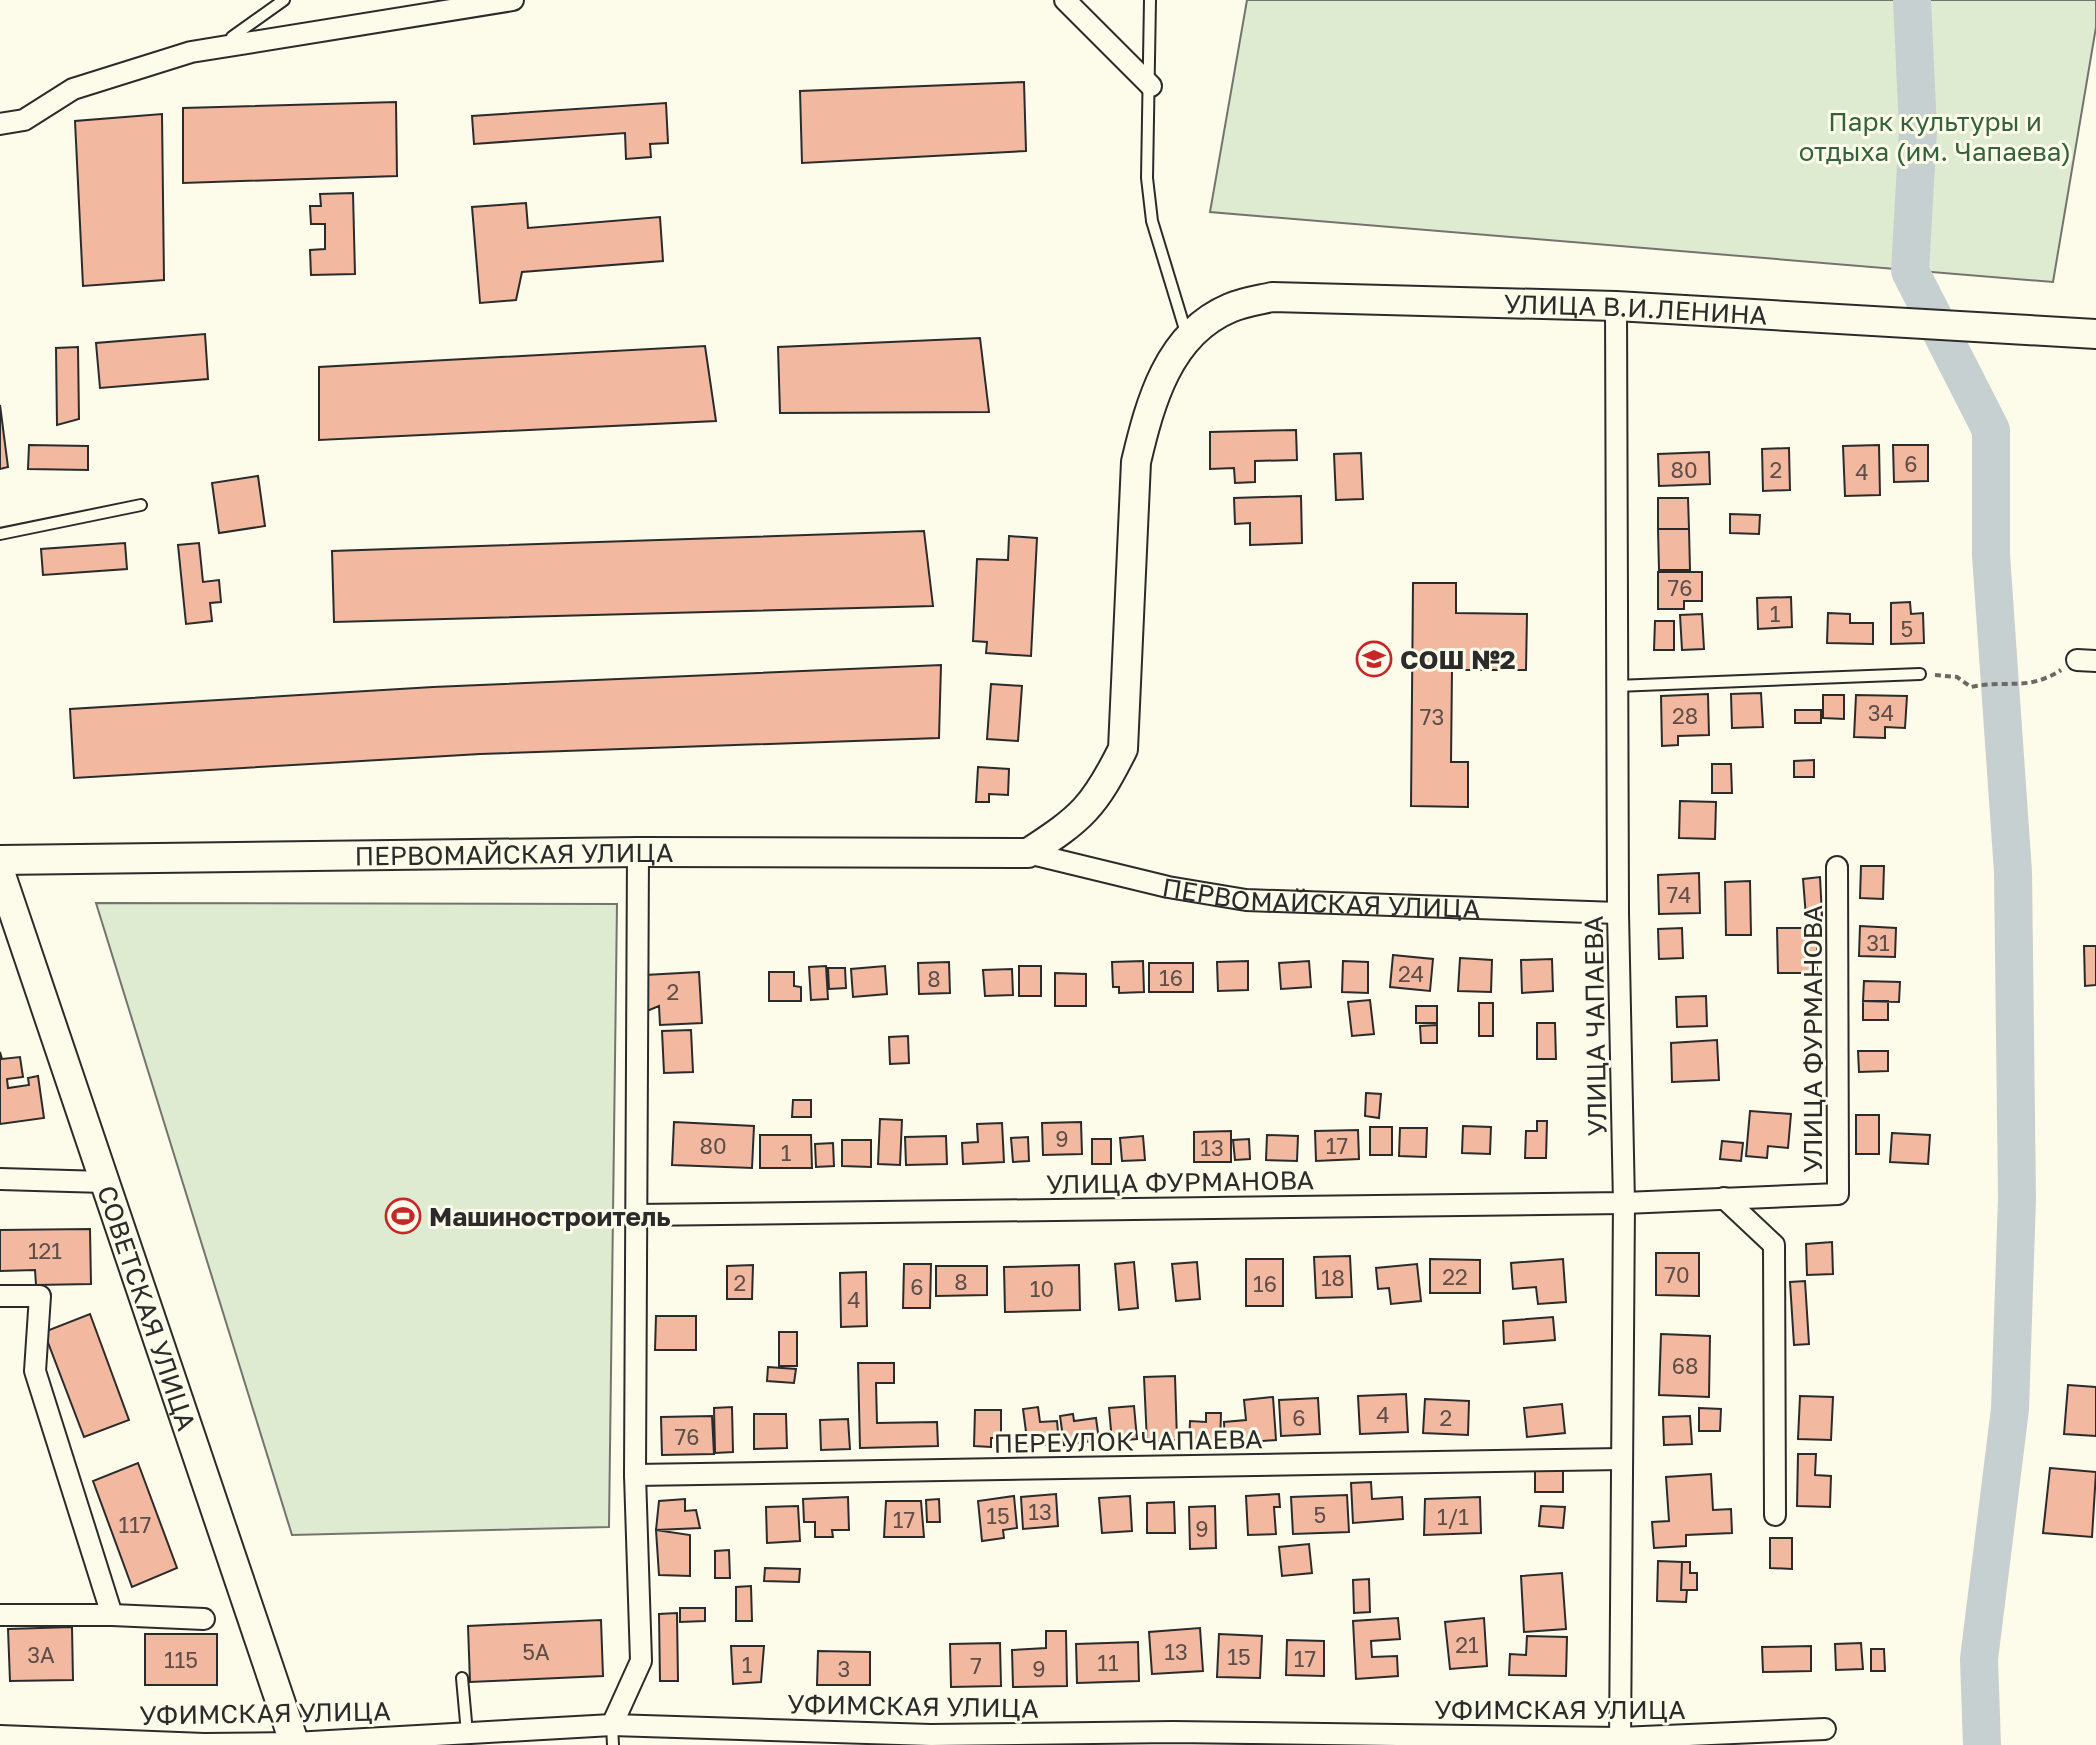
<svg xmlns="http://www.w3.org/2000/svg" width="2096" height="1745" font-family="'Golos Text',sans-serif">
<style>
.green{fill:#deebd1;stroke:#74746e;stroke-width:2}
.lines{fill:none;stroke-linecap:round;stroke-linejoin:round}
.river{stroke:#c7d0d0;stroke-width:38}
.building{fill:#f2b8a0;stroke:#2b2b2b;stroke-width:2}
.service-casing{stroke:#2b2b2b;stroke-width:14}
.minor-casing{stroke:#2b2b2b;stroke-width:24}
.secondary-casing{stroke:#2b2b2b;stroke-width:32}
.path{stroke:#6a6964;stroke-width:4;stroke-dasharray:6 4;stroke-linecap:butt}
.service{stroke:#fdfbea;stroke-width:10}
.minor{stroke:#fdfbea;stroke-width:20}
.secondary{stroke:#fdfbea;stroke-width:28}
.labels{text-anchor:middle;dominant-baseline:central;stroke-width:6;stroke-linejoin:round;paint-order:stroke}
.number-label{font-size:22px;fill:#5d4e48}
.park-label{font-size:26px;fill:#34623c;stroke:#fdfbea}
.street-label{font-size:26px;fill:#2b2b2b;stroke:#fdfbea}
.poi-label{font-size:26px;font-weight:bold;fill:#2b2b2b;stroke:#fdfbea;text-anchor:start}
</style>
<rect width="100%" height="100%" fill="#fdfbea"/>
<path class="green" d="M1247 0H2096V27L2053 282 1210 212Z
M96 903 617 904 609 1527 292 1535Z"/>
<g class="lines">
<path class="river" d="M1912 0 1918 130 1910 271 1991 430V555L2013 872 2017 1198 2010 1409 1979 1659 1982 1745"/>
</g>
<path class="building" d="M1024 82 1026 151 802 163 800 91Z
M396 102 397 176 183 183V108Z
M666 103 668 143 650 144 651 157 626 159 625 133 474 144 472 116Z
M162 114 164 280 83 286 75 121Z
M353 193 355 274 311 275 310 250 325 249V224H311L310 206H321L320 194Z
M526 203 528 228 660 217 663 261 522 272 516 300 480 303 472 207Z
M205 334 208 379 100 388 96 343Z
M980 338 989 412 780 413 778 347Z
M705 346 716 421 319 440V367Z
M78 347 79 419 57 425 56 348Z
M0 405 8 467 0 469Z
M1296 430 1297 460 1255 461V482L1235 483 1234 468 1210 469V432Z
M29 445 88 446V470L28 469Z
M1879 445 1880 495 1845 496 1843 446Z
M1893 445H1928V481L1894 482Z
M1789 448 1790 490 1763 491 1762 449Z
M1709 452 1710 484 1659 486 1658 454Z
M1361 453 1363 499 1336 500 1334 454Z
M258 476 265 526 219 533 212 483Z
M1301 496 1302 543 1250 545V523L1235 524 1234 498Z
M1658 498H1688L1689 529H1658Z
M1730 514 1760 515 1759 534 1730 533Z
M1658 529H1689L1690 570H1659Z
M924 531 933 606 334 622 332 551Z
M1009 536 1037 538 1031 656 986 653 987 642 973 641 977 559 1008 560Z
M125 543 127 569 43 575 41 549Z
M199 543 203 582 219 580 221 602 210 603 212 621 186 624 178 545Z
M1658 572H1702V601H1684V609H1658Z
M1413 583H1456V613L1527 614 1526 670H1452L1451 762H1468V807L1411 806Z
M1791 597 1792 627 1758 629 1757 598Z
M1910 602 1911 614 1923 613 1924 643 1891 644V603Z
M1828 613 1850 614V623H1873V644L1827 643Z
M1702 614 1704 649 1682 650 1680 615Z
M1655 621H1674V650H1654Z
M941 665 939 738 480 754 74 778 70 709 433 687Z
M991 684 1022 686 1018 741 987 739Z
M1761 693 1763 727 1732 728 1731 694Z
M1708 694 1709 735 1678 736V745L1662 746 1661 696Z
M1823 695H1844V719L1823 718Z
M1856 695 1907 696 1905 728 1885 727V738L1854 737Z
M1795 710H1821V723H1795Z
M1814 760V777H1794V761Z
M1712 764H1731L1732 793H1712Z
M978 767 1009 769 1008 795 989 794V802H976Z
M1680 801 1716 802 1715 839 1679 838Z
M1861 866H1884L1883 899 1860 898Z
M1699 873 1700 913 1659 914 1658 875Z
M1820 877 1822 916 1806 917 1803 879Z
M1750 881 1751 935H1726L1725 882Z
M1860 926 1896 928 1895 957 1859 956Z
M1682 928 1683 958 1659 959 1658 929Z
M1777 928H1817V973H1778Z
M2084 946H2096V985L2085 986Z
M1393 955 1433 959 1430 991 1390 987Z
M1460 958 1492 960 1491 992 1458 991Z
M1552 959 1553 991 1522 993 1521 960Z
M1143 961 1144 992 1119 993V987H1113L1112 962Z
M1248 961V990L1218 991 1217 962Z
M1309 961 1311 987 1281 989 1279 963Z
M1343 961 1368 962V993L1342 992Z
M949 962 950 993 919 994 918 963Z
M1149 963H1193V992H1149Z
M826 966 828 999 811 1000 809 967Z
M885 966 887 994 853 997 851 969Z
M1019 966H1041V996H1019Z
M828 968H845L846 988 829 989Z
M1012 969 1013 995 985 996 983 970Z
M699 972 702 1023 660 1025 659 1006 647 1011 645 975Z
M769 972H794V986L801 987V1001H769Z
M1055 973 1086 974V1006H1055Z
M1864 981 1900 982 1899 1002 1863 1001Z
M1706 996 1707 1026 1677 1027 1676 997Z
M1370 1000 1374 1034 1352 1036 1348 1002Z
M1863 1001H1888V1020H1863Z
M1479 1003H1493V1036H1479Z
M1416 1006H1437V1023H1416Z
M1537 1023H1555L1556 1059H1537Z
M1437 1025V1043H1421L1420 1026Z
M691 1030 693 1072 664 1073 662 1031Z
M908 1036 909 1063 890 1064 889 1037Z
M1717 1040 1719 1080 1672 1082 1671 1043Z
M1858 1051H1888V1071L1859 1072Z
M0 1052 2 1059 20 1057 23 1077 7 1079 8 1088 29 1085 28 1078 38 1076 44 1118 0 1124Z
M1366 1093 1381 1094 1379 1118 1365 1116Z
M793 1100H811V1117H792Z
M1750 1111 1791 1114 1788 1148 1768 1146 1767 1158 1746 1156Z
M1856 1115H1879V1154H1856Z
M880 1119 902 1120 900 1165 878 1164Z
M1537 1121H1547L1546 1158H1525L1526 1131H1537Z
M674 1122 754 1126 752 1168 672 1165Z
M1081 1122 1082 1154 1043 1155 1042 1123Z
M1002 1123 1004 1162 963 1164 962 1143 978 1142 977 1124Z
M1463 1126 1491 1127 1490 1154 1462 1153Z
M1370 1127H1392V1155H1370Z
M1400 1128H1427L1426 1157 1399 1156Z
M1358 1130 1359 1159 1316 1161 1315 1131Z
M1231 1131V1162H1194V1132Z
M1892 1133 1930 1135 1928 1164 1890 1162Z
M760 1135H811L812 1168H760Z
M1267 1135 1298 1136 1297 1161 1266 1160Z
M946 1136 947 1164 906 1165 905 1137Z
M1143 1136 1145 1160 1122 1161 1120 1138Z
M1028 1137 1029 1161 1013 1162 1011 1138Z
M1092 1139H1111V1164H1092Z
M1249 1139 1250 1159 1235 1160 1233 1140Z
M842 1140H871V1167L842 1166Z
M1722 1141 1743 1143 1741 1161 1720 1159Z
M833 1143 834 1166 816 1167 815 1144Z
M90 1229 91 1284 36 1285 35 1270 0 1271V1230Z
M1832 1242 1833 1274 1807 1275 1806 1244Z
M1656 1253H1699V1296L1656 1295Z
M1350 1256 1352 1297 1316 1298 1314 1257Z
M1246 1259H1283V1306H1246Z
M1430 1259 1480 1260V1293H1430Z
M1563 1259 1566 1302 1538 1304 1536 1287 1513 1289 1511 1263Z
M1134 1262 1138 1308 1119 1310 1115 1264Z
M1197 1262 1200 1299 1176 1301 1172 1264Z
M904 1264H931L930 1308H903Z
M1417 1264 1421 1301 1391 1304 1389 1288 1378 1289 1376 1268Z
M753 1265 752 1299H727V1266Z
M1079 1265 1080 1310 1005 1312 1004 1267Z
M936 1266H987V1295L936 1296Z
M866 1272 867 1326 841 1327 840 1273Z
M1805 1281 1809 1344 1794 1345 1790 1282Z
M90 1314 129 1420 84 1437 44 1332Z
M656 1316H696V1350H655Z
M1553 1317 1555 1340 1504 1344 1503 1321Z
M779 1332H797V1366H779Z
M1661 1334 1710 1336 1709 1397 1659 1395Z
M858 1363H894V1383H876L877 1423 937 1422 938 1446 860 1448Z
M768 1367 796 1369 794 1383 767 1381Z
M1175 1376 1177 1440 1147 1442 1144 1377Z
M2068 1385 2096 1387V1436L2064 1434Z
M1406 1394 1408 1432 1360 1434 1358 1396Z
M1800 1396 1833 1397 1831 1440 1798 1439Z
M1273 1397 1276 1440 1225 1444 1224 1422 1246 1420 1244 1400Z
M1318 1398 1320 1434 1281 1436 1279 1400Z
M1425 1399 1469 1401 1468 1435 1423 1433Z
M1562 1404 1565 1433 1527 1437 1524 1408Z
M1134 1406 1137 1439 1112 1441 1109 1408Z
M732 1407 733 1452 715 1453 714 1408Z
M1038 1407 1040 1422 1057 1421 1059 1443 1028 1447 1023 1409Z
M1699 1408 1721 1409 1720 1431H1699Z
M975 1410H1001V1438H991V1447L974 1446Z
M1206 1413H1221L1220 1447 1189 1445 1190 1421 1206 1422Z
M754 1414H786L787 1448 754 1449Z
M1073 1414 1074 1421 1096 1418 1099 1440 1064 1445 1060 1416Z
M712 1416 714 1454 662 1455 661 1417Z
M1690 1416 1692 1444 1664 1445 1663 1417Z
M848 1419 850 1449 821 1450 820 1420Z
M1798 1454H1816L1815 1475 1831 1476 1830 1507 1797 1506Z
M138 1463 177 1568 132 1587 93 1481Z
M1535 1468H1563V1492H1535Z
M2050 1468 2096 1472 2092 1537 2043 1533Z
M1711 1474 1713 1510 1731 1509 1732 1533 1686 1535V1546L1654 1548 1652 1522 1669 1521 1666 1477Z
M1371 1482 1372 1499 1402 1497 1403 1519 1353 1523 1351 1483Z
M1056 1494 1058 1526 1023 1529 1021 1497Z
M1279 1494 1280 1507H1274L1276 1534 1248 1535 1246 1496Z
M1347 1495 1349 1532 1293 1534 1291 1497Z
M1014 1496 1017 1528 1003 1530 1004 1538 982 1541 978 1501Z
M1130 1496 1132 1531 1102 1533 1099 1498Z
M848 1497 849 1530H832L833 1537H815V1522H804L803 1499Z
M1480 1497 1481 1533 1424 1535 1425 1499Z
M685 1499V1511L696 1510 700 1528 656 1530 659 1501Z
M939 1499 940 1522H927L926 1500Z
M886 1501H921L924 1537H884Z
M1174 1502 1175 1533H1147V1503Z
M798 1506 800 1541 767 1543 766 1507Z
M1215 1506 1216 1548 1190 1549 1189 1507Z
M1541 1506 1565 1507 1563 1528 1539 1526Z
M656 1530 690 1535V1576L659 1575Z
M1770 1538H1792V1569L1770 1568Z
M1309 1544 1312 1573 1282 1576 1279 1547Z
M729 1550 730 1578H715V1551Z
M1658 1561 1682 1562 1681 1590H1687L1686 1602 1657 1601Z
M1682 1562H1690V1573H1697V1590H1681Z
M765 1568 800 1569 799 1582 764 1581Z
M1562 1573 1566 1629 1524 1632 1521 1576Z
M1369 1579 1370 1612 1354 1613 1353 1580Z
M751 1586 752 1621H736V1587Z
M680 1608H705V1621L680 1622Z
M677 1613 678 1681H660L659 1614Z
M1398 1618 1400 1639 1371 1641 1372 1657 1397 1656 1398 1676 1356 1679 1353 1621Z
M1484 1618 1487 1666 1450 1669 1445 1622Z
M601 1620 603 1676 470 1682 468 1626Z
M72 1627 73 1680 10 1681 8 1629Z
M1200 1628 1203 1671 1152 1674 1149 1632Z
M1046 1631H1066L1067 1686 1013 1687 1012 1650 1046 1648Z
M145 1634H217V1685H145Z
M1219 1634 1262 1636 1260 1678 1217 1677Z
M1527 1636 1567 1637 1566 1676 1509 1675 1510 1654 1526 1655Z
M1287 1640 1324 1641V1676L1286 1675Z
M1138 1642 1139 1681 1077 1683 1076 1644Z
M1000 1643 1001 1686 951 1687 950 1644Z
M1861 1643 1863 1669 1836 1670 1835 1644Z
M731 1646H764L761 1682 733 1684Z
M1811 1646V1671L1763 1672 1762 1647Z
M1871 1649H1884L1885 1671H1871Z
M818 1651 870 1652V1685H817Z"/>
<g class="lines">
<g class="service-casing">
<path id="service" d="M1150 0 1147 178 1152 221 1187 336
M229 46 232 37 284 0
M0 534 141 505
M1616 686 1920 674
M462 1678 467 1733
M612 1725 613 1745"/>
</g>
<g class="minor-casing">
<g id="minor">
<path d="M1065 0 1151 86"/>
<path d="M0 124 24 120 73 89 191 52 513 0"/>
<path d="M1616 306 1618 913 1624 1203 1620 1745"/>
<path d="M2077 660 2096 661"/>
<path id="s1" d="M1028 853 1168 887 1246 900 1618 913"/>
<path d="M0 1179 104 1182"/>
<path d="M1724 1198 1774 1245 1775 1515"/>
<path d="M636 1215 1624 1203 1838 1194 1837 867"/>
<path d="M0 1296H40L35 1371 112 1615H0"/>
<path d="M635 1475 1622 1459"/>
<path d="M112 1615 204 1619"/>
<path d="M612 1725 641 1661 635 1475 638 852"/>
<path d="M0 1736 204 1744 294 1743 612 1725 931 1735 1173 1732 1620 1738 1825 1729"/>
</g>
</g>
<g class="secondary-casing">
<g id="secondary">
<path id="s2" d="M0 860 638 852 1028 853C1082 818 1094 807 1123 749L1136 462C1150 403 1168 334 1230 308 1243 302 1259 300 1272 297L1616 306 2096 334"/>
<path id="s3" d="M0 872 295 1745"/>
</g>
</g>
<path class="path" d="M1935 675 1957 677 1971 687C2007 679 2027 692 2061 670"/>
<use href="#service" class="service"/>
<use href="#minor" class="minor"/>
<use href="#secondary" class="secondary"/>
</g>
<defs>
<g id="school-ring" transform="scale(1.8)"><circle r="9.5" fill="#fdfbea" stroke="#c62828" stroke-width="1.5"/><path d="M0-5L7-2L0 1L-7-2ZM-4 1L0 2.5L4 1V4Q0 6-4 4Z" fill="#c62828"/></g>
<g id="stadium-ring" transform="scale(1.8)"><circle r="9.5" fill="#fdfbea" stroke="#c62828" stroke-width="1.5"/><path d="M0-5a6.5 5 0 1 0 0 10a6.5 5 0 1 0 0-10ZM-3.5-1.8h7v3.6h-7Z" fill="#c62828"/></g>
</defs>
<g fill-rule="evenodd">
<use href="#school-ring" x="1374" y="659"/>
<use href="#stadium-ring" x="403" y="1216"/>
</g>
<g class="labels">
<g class="number-label">
<text x="1911" y="463">6</text>
<text x="1684" y="469">80</text>
<text x="1776" y="469">2</text>
<text x="1862" y="471">4</text>
<text x="1680" y="587">76</text>
<text x="1775" y="613">1</text>
<text x="1907" y="628">5</text>
<text x="1881" y="712">34</text>
<text x="1685" y="715">28</text>
<text x="1432" y="716">73</text>
<text x="1679" y="894">74</text>
<text x="1878" y="942">31</text>
<text x="1411" y="973">24</text>
<text x="1171" y="977">16</text>
<text x="934" y="978">8</text>
<text x="673" y="991">2</text>
<text x="1062" y="1138">9</text>
<text x="713" y="1145">80</text>
<text x="1337" y="1145">17</text>
<text x="1212" y="1147">13</text>
<text x="786" y="1152">1</text>
<text x="45" y="1250">121</text>
<text x="1677" y="1274">70</text>
<text x="1455" y="1276">22</text>
<text x="1333" y="1277">18</text>
<text x="961" y="1281">8</text>
<text x="740" y="1282">2</text>
<text x="1265" y="1283">16</text>
<text x="917" y="1286">6</text>
<text x="1042" y="1288">10</text>
<text x="854" y="1299">4</text>
<text x="1685" y="1365">68</text>
<text x="1383" y="1414">4</text>
<text x="1299" y="1417">6</text>
<text x="1446" y="1417">2</text>
<text x="687" y="1436">76</text>
<text x="1040" y="1511">13</text>
<text x="1320" y="1514">5</text>
<text x="998" y="1515">15</text>
<text x="1453" y="1516">1/1</text>
<text x="904" y="1519">17</text>
<text x="135" y="1524">117</text>
<text x="1202" y="1528">9</text>
<text x="1467" y="1644">21</text>
<text x="536" y="1651">5А</text>
<text x="1176" y="1651">13</text>
<text x="41" y="1654">3А</text>
<text x="1239" y="1656">15</text>
<text x="1305" y="1658">17</text>
<text x="181" y="1659">115</text>
<text x="1108" y="1662">11</text>
<text x="747" y="1664">1</text>
<text x="976" y="1665">7</text>
<text x="844" y="1668">3</text>
<text x="1039" y="1668">9</text>
</g>
<g class="park-label">
<text x="1935" y="121">Парк культуры и<tspan x="1935" dy="30">отдыха (им. Чапаева)</tspan></text>
</g>
<g class="street-label">
<text stroke="none"><textPath href="#s2" startOffset="2054">УЛИЦА В.И.ЛЕНИНА</textPath></text>
<text stroke="none"><textPath href="#s2" startOffset="514">ПЕРВОМАЙСКАЯ УЛИЦА</textPath></text>
<text stroke="none"><textPath href="#s1" startOffset="298">ПЕРВОМАЙСКАЯ УЛИЦА</textPath></text>
<text transform="translate(1595 1026) rotate(-91)">УЛИЦА ЧАПАЕВА</text>
<text transform="translate(1812 1039) rotate(-90)">УЛИЦА ФУРМАНОВА</text>
<text transform="translate(1180 1182) rotate(-1)">УЛИЦА ФУРМАНОВА</text>
<text stroke="none"><textPath href="#s3" startOffset="460">СОВЕТСКАЯ УЛИЦА</textPath></text>
<text transform="translate(1128 1441) rotate(-1)">ПЕРЕУЛОК ЧАПАЕВА</text>
<text transform="translate(913 1706) rotate(1)">УФИМСКАЯ УЛИЦА</text>
<text x="1560" y="1709">УФИМСКАЯ УЛИЦА</text>
<text transform="translate(265 1713) rotate(-1)">УФИМСКАЯ УЛИЦА</text>
</g>
<g class="poi-label">
<text x="1400" y="659">СОШ №2</text>
<text x="429" y="1216">Машиностроитель</text>
</g>
</g>
</svg>
